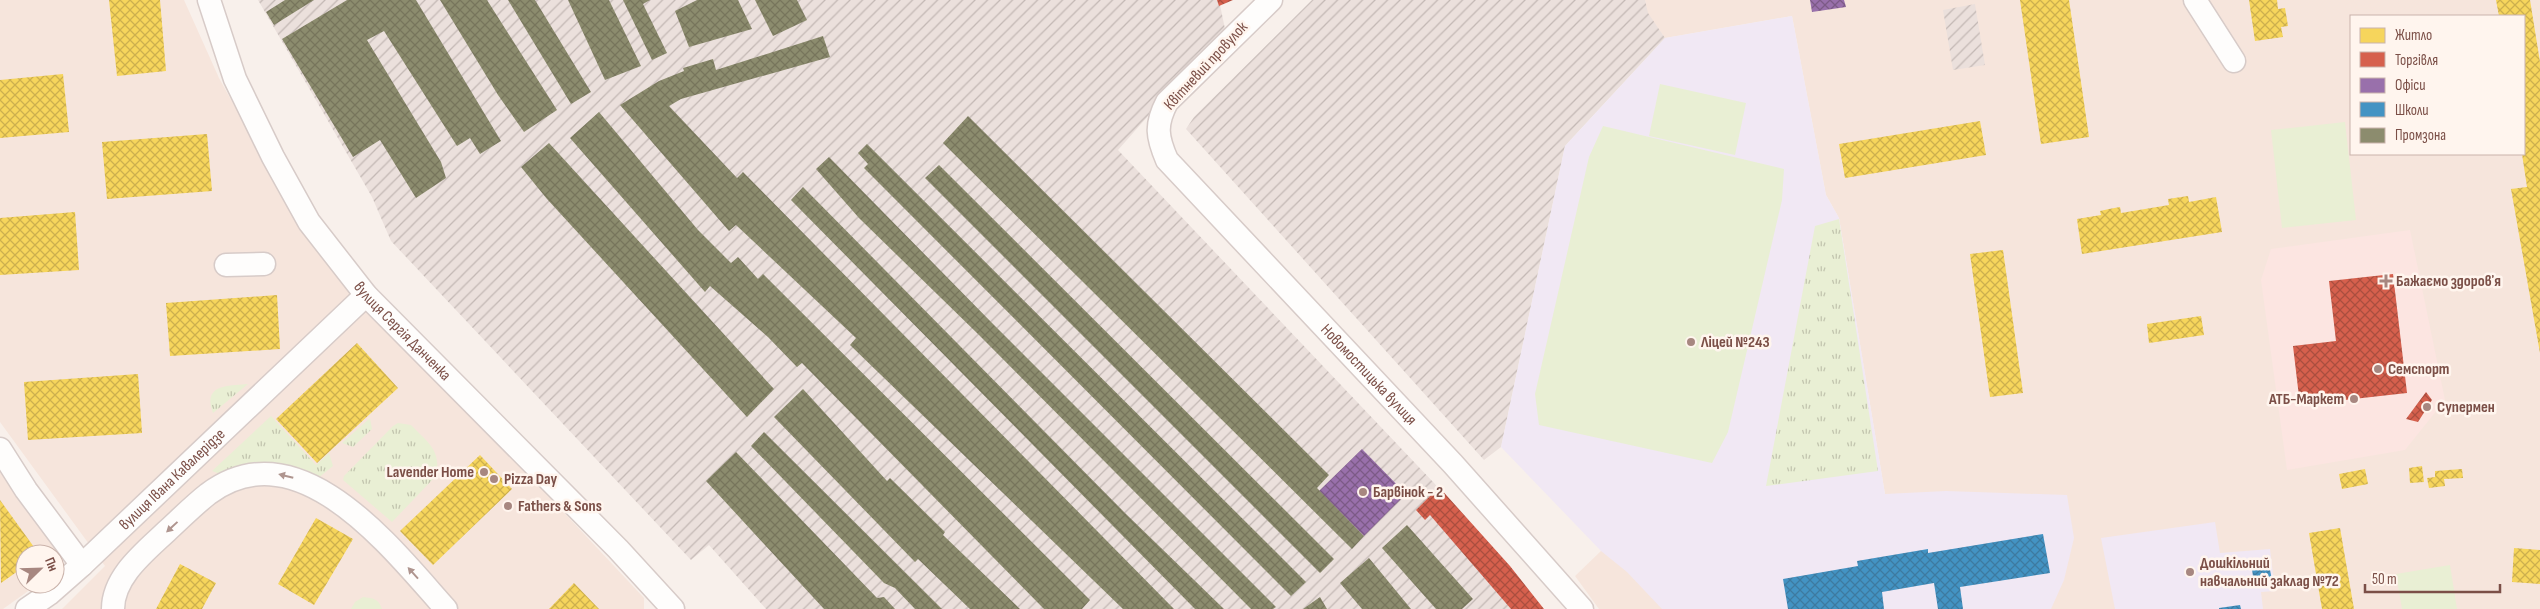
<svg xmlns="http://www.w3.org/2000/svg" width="2540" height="609" font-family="'Sofia Sans Condensed',sans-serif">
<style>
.residential{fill:#f6e5dc;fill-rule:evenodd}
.commercial{fill:#fce5e1}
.industrial{fill:url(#industrial-furrows)}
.education{fill:#f1e8f4}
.grass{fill:url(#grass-tufts)}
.park{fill:#e9efd4}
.homes{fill:url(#homes-cross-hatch)}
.shops{fill:url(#shops-cross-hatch)}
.offices{fill:url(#offices-cross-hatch)}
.schools{fill:url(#schools-cross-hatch)}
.industry{fill:url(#industry-cross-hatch)}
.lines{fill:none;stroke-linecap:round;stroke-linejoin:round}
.minor-casing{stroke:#d7cbc8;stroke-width:25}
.minor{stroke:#fefdfc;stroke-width:22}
.oneway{fill:#af958f}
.poi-dot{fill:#a78780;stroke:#fff5ee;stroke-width:2}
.labels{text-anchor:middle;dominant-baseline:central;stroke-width:5;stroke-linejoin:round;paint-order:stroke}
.street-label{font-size:16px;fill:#7b4f47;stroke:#fff5ee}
.poi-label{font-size:16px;font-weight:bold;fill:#7b4f47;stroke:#fff5ee;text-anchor:start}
</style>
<defs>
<pattern id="industrial-furrows" width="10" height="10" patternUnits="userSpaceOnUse" patternTransform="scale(1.25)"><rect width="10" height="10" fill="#ebe0dc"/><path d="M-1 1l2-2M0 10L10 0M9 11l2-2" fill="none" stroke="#c3b8b4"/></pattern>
<pattern id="grass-tufts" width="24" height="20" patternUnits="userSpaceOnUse" patternTransform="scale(1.25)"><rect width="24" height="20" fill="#e9efd4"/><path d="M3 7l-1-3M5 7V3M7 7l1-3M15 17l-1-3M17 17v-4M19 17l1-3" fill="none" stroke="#c2c4ae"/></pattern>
<pattern id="homes-cross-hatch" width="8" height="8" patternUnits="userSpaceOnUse" patternTransform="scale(1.25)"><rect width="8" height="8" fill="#f6d55c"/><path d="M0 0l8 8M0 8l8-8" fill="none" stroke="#ccaf4e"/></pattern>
<pattern id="shops-cross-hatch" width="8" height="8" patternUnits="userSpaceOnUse" patternTransform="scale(1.25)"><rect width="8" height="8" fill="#d6604d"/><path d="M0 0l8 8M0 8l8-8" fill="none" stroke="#aa4e3f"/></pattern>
<pattern id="offices-cross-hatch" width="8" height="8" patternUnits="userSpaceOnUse" patternTransform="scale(1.25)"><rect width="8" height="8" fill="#9970ab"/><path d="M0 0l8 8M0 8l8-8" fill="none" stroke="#7c5a86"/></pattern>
<pattern id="schools-cross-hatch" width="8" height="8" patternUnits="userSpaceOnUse" patternTransform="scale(1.25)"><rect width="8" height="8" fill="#4393c3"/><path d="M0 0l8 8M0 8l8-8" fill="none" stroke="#3d7aa0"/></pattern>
<pattern id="industry-cross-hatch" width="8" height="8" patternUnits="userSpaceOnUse" patternTransform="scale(1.25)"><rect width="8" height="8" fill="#8c8c6e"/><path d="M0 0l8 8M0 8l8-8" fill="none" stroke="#77755c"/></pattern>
</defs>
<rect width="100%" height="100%" fill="#f8f0eb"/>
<path class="residential" d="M0 0H184L219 78 256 145 380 316 644 598V609H62L105 566 0 422Z
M1645 0H2540V609H1599L1575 576 1601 551 1885 494 1839 218 1826 195 1792 16 1665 38 1647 13ZM2351 16H2524V154H2351Z
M0 463 62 555 60 569 55 572V554H25V584H38L3 609H0Z"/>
<path class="commercial" d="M2410 230 2445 400 2405 450 2287 470 2261 280 2271 249Z"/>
<path class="industrial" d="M258 0H1219L1225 29 1118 150 1434 483 1510 567 1543 609H766L709 545 691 560 391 241 372 197Z
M1312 0H1645L1648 13 1665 38 1565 146 1501 447 1484 460 1186 129 1194 117Z
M1975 4 1985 65 1953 70 1943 10Z"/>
<path class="education" d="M1792 16 1826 195 1839 218 1885 494 1946 491 2067 495 2074 538 2064 580 2051 609H1662L1627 572 1601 551 1501 447 1565 146 1665 38Z
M2215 522 2220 553 2270 549 2275 591 2261 592 2263 609H2115L2101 538Z"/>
<path class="grass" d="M1839 219 1878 471 1766 486 1815 226Z
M248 384 213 413C202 384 228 386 248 384Z
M271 416 316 465 329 453 333 466 317 479C286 457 260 460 226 476L212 471Z
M370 418 372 429 353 447 342 443Z
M398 423 411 425C427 442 442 450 436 476L392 522 343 480 344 476 393 426Z"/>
<path class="park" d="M1660 84 1746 103 1735 155 1649 136Z
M2345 122 2356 220 2282 228 2271 130Z
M1603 126 1784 169 1782 200 1728 432 1712 463 1539 425 1535 394 1589 157Z
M2450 565 2457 609H2402L2396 574Z
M363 597C373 598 379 599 382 609H351L355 602Z"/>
<path class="homes" d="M109 0H160L166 71 117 76Z
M2020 0H2069L2089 137 2041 144Z
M2249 0H2277L2278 9 2285 8 2288 26 2281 27 2283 37 2255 41Z
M2496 0H2530L2540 62V353L2511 189 2527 187 2522 154H2524V16H2499Z
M63 74 69 132 0 138V80Z
M1980 121 1986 155 1845 178 1839 144Z
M207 134 212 191 107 199 102 142Z
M2188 196 2189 202 2216 197 2222 232 2082 254 2077 219 2101 215 2100 211 2109 209 2120 207 2121 213 2169 205 2168 199Z
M75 212 79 270 0 275V218Z
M2003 250 2023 393 1990 397 1970 254Z
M277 295 280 349 170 356 166 303Z
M2201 316 2204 335 2149 343 2147 324Z
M357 343 398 388 317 463 276 419Z
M138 374 142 433 28 440 24 382Z
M480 455 512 489 433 565 400 531Z
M2422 466 2424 482 2410 483 2409 468Z
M2365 469 2368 484 2342 489 2339 474Z
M2462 469 2463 478 2444 479 2445 486 2429 488 2427 478 2435 477V471Z
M0 500 39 554H25V566L1 583Z
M316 518 353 539 314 605 278 584Z
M2340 528 2354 609H2322L2309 533Z
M2514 548 2540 550V584L2512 582Z
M180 564 216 583 202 609H156Z
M574 583 599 609H549Z"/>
<path class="shops" d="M1217 0H1233L1219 6Z
M2393 274 2407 393 2300 405 2293 346 2336 341 2329 281Z
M2426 392 2432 400 2418 422 2406 419Z
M1439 487 1510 566 1544 609H1511L1430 515 1425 520 1416 510Z"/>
<path class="offices" d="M1810 0H1844L1846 7 1812 12Z
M1362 449 1406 494 1364 536 1319 491Z"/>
<path class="schools" d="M2043 534 2050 573 1960 587 1963 609H1938L1934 583 1882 592 1884 609H1788L1783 579 1858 566 1857 561 1928 549V553Z
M2269 565 2272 580 2254 584 2252 569Z
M2240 605 2241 609H2219V608Z"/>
<path class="industry" d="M285 0H314L274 25 266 12Z
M347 0H416L501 141 480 154 470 138 457 146 384 31 367 40 441 162 446 178 416 198 380 140 353 157 282 39Z
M440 0H487L557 110 524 132 498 95Z
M508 0H535L591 92 571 104Z
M568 0H609L641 66 605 80Z
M623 0H650L643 4 667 53 652 60Z
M697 0H738L752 29 689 47 675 11Z
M755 0H797L807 20 773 36Z
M823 36 830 57 681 99 669 106 737 178 743 172 1174 609H1123L850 345 856 338 736 225 729 231 620 105 659 81 684 71 683 68 713 59 716 70Z
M599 112 698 230 731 263 738 257 758 279 763 274 1090 600 1082 609H1044L802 363 797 367 768 337 710 286 705 292 570 138Z
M968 116 1329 475 1317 488 1364 536 1352 549 943 143Z
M549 143 774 389 747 417 547 199 521 167Z
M867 144 1306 582 1291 596 864 168 868 164 858 153Z
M829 157 991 322 1276 607 1273 609H1251L979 335 859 218 816 169Z
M939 165 1334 559 1320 573 925 178Z
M803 187 1126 514 1224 609H1195L791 200Z
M803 389 887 481 890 478 945 532 943 535 1020 609H970L918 559 915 562 774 417Z
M764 432 942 609H915L895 588 884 583 751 446Z
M736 452 877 598 884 597 895 609H824L706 481Z
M1407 525 1473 599 1462 609H1436L1382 548Z
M1369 558 1411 609H1362L1340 583Z
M1320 597 1327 609H1303Z"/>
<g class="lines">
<g class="minor-casing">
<g id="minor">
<path id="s1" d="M209 0 235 79 273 157 309 222 366 295 618 549 673 609"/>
<path id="s2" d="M1271 0 1167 102C1155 125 1157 137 1167 160L1453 464 1582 609"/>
<path d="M2195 0 2234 61"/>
<path d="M226 265 264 264"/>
<path d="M0 449 26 490 82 565"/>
<path id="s3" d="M27 609 49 594 82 565 366 295"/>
<path d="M113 609C113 576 146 551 168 530 181 518 194 505 208 494 299 426 392 549 446 609"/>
</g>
</g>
<use href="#minor" class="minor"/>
</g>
<defs><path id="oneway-solid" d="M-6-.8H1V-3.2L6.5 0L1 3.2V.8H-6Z" transform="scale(1.25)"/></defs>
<g class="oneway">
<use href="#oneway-solid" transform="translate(286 476) rotate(-166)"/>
<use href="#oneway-solid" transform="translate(172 527) rotate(137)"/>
<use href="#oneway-solid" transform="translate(413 573) rotate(-132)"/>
</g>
<g class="poi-dot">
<path d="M2383.5 273.5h5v5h5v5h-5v5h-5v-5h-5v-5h5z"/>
<circle cx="1691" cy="342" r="5"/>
<circle cx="2378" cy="369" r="5"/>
<circle cx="2354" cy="399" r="5"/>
<circle cx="2427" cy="407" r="5"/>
<circle cx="484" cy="472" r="5"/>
<circle cx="494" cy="479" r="5"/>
<circle cx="1363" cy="492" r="5"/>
<circle cx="508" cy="506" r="5"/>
<circle cx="2190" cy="572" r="5"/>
</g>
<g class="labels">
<g class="street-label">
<text transform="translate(1206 66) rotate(-47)">Квітневий провулок</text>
<text stroke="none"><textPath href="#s1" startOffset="388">вулиця Сергія Данченка</textPath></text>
<text stroke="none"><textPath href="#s2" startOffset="501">Новомостицька вулиця</textPath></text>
<text stroke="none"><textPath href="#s3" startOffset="195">вулиця Івана Кавалерідзе</textPath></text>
</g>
<g class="poi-label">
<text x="2396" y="281">Бажаємо здоровʼя</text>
<text x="1701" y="342">Ліцей №243</text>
<text x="2388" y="369">Семспорт</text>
<text x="2344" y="399" text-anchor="end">АТБ-Маркет</text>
<text x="2437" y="407">Супермен</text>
<text x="474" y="472" text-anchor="end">Lavender Home</text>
<text x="504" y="479">Pizza Day</text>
<text x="1373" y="492">Барвінок - 2</text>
<text x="518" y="506">Fathers &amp; Sons</text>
<text x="2200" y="563">Дошкільний<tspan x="2200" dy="18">навчальний заклад №72</tspan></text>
</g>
</g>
<rect x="2350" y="15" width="175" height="140" fill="#fff5ee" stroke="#cab3ab"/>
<rect x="2360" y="28" width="25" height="15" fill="#f6d55c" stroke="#cab3ab"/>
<text x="2395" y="40" font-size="15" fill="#7b4f47">Житло</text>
<rect x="2360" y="52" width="25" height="15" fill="#d6604d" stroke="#cab3ab"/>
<text x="2395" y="65" font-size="15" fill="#7b4f47">Торгівля</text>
<rect x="2360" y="78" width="25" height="15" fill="#9970ab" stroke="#cab3ab"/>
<text x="2395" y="90" font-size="15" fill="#7b4f47">Офіси</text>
<rect x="2360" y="102" width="25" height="15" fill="#4393c3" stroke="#cab3ab"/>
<text x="2395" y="115" font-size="15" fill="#7b4f47">Школи</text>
<rect x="2360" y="128" width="25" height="15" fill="#8c8c6e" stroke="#cab3ab"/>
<text x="2395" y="140" font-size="15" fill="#7b4f47">Промзона</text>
<g transform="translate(40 569) rotate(67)"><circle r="24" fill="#fff5ee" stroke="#cab3ab"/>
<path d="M0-4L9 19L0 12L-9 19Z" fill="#a78780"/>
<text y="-8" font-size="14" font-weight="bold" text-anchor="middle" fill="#7b4f47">Пн</text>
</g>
<path d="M2365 584v8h135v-8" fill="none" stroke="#7b4f47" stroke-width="2.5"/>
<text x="2372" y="584" font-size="15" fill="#7b4f47" stroke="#fff5ee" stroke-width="4" paint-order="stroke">50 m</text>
</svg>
